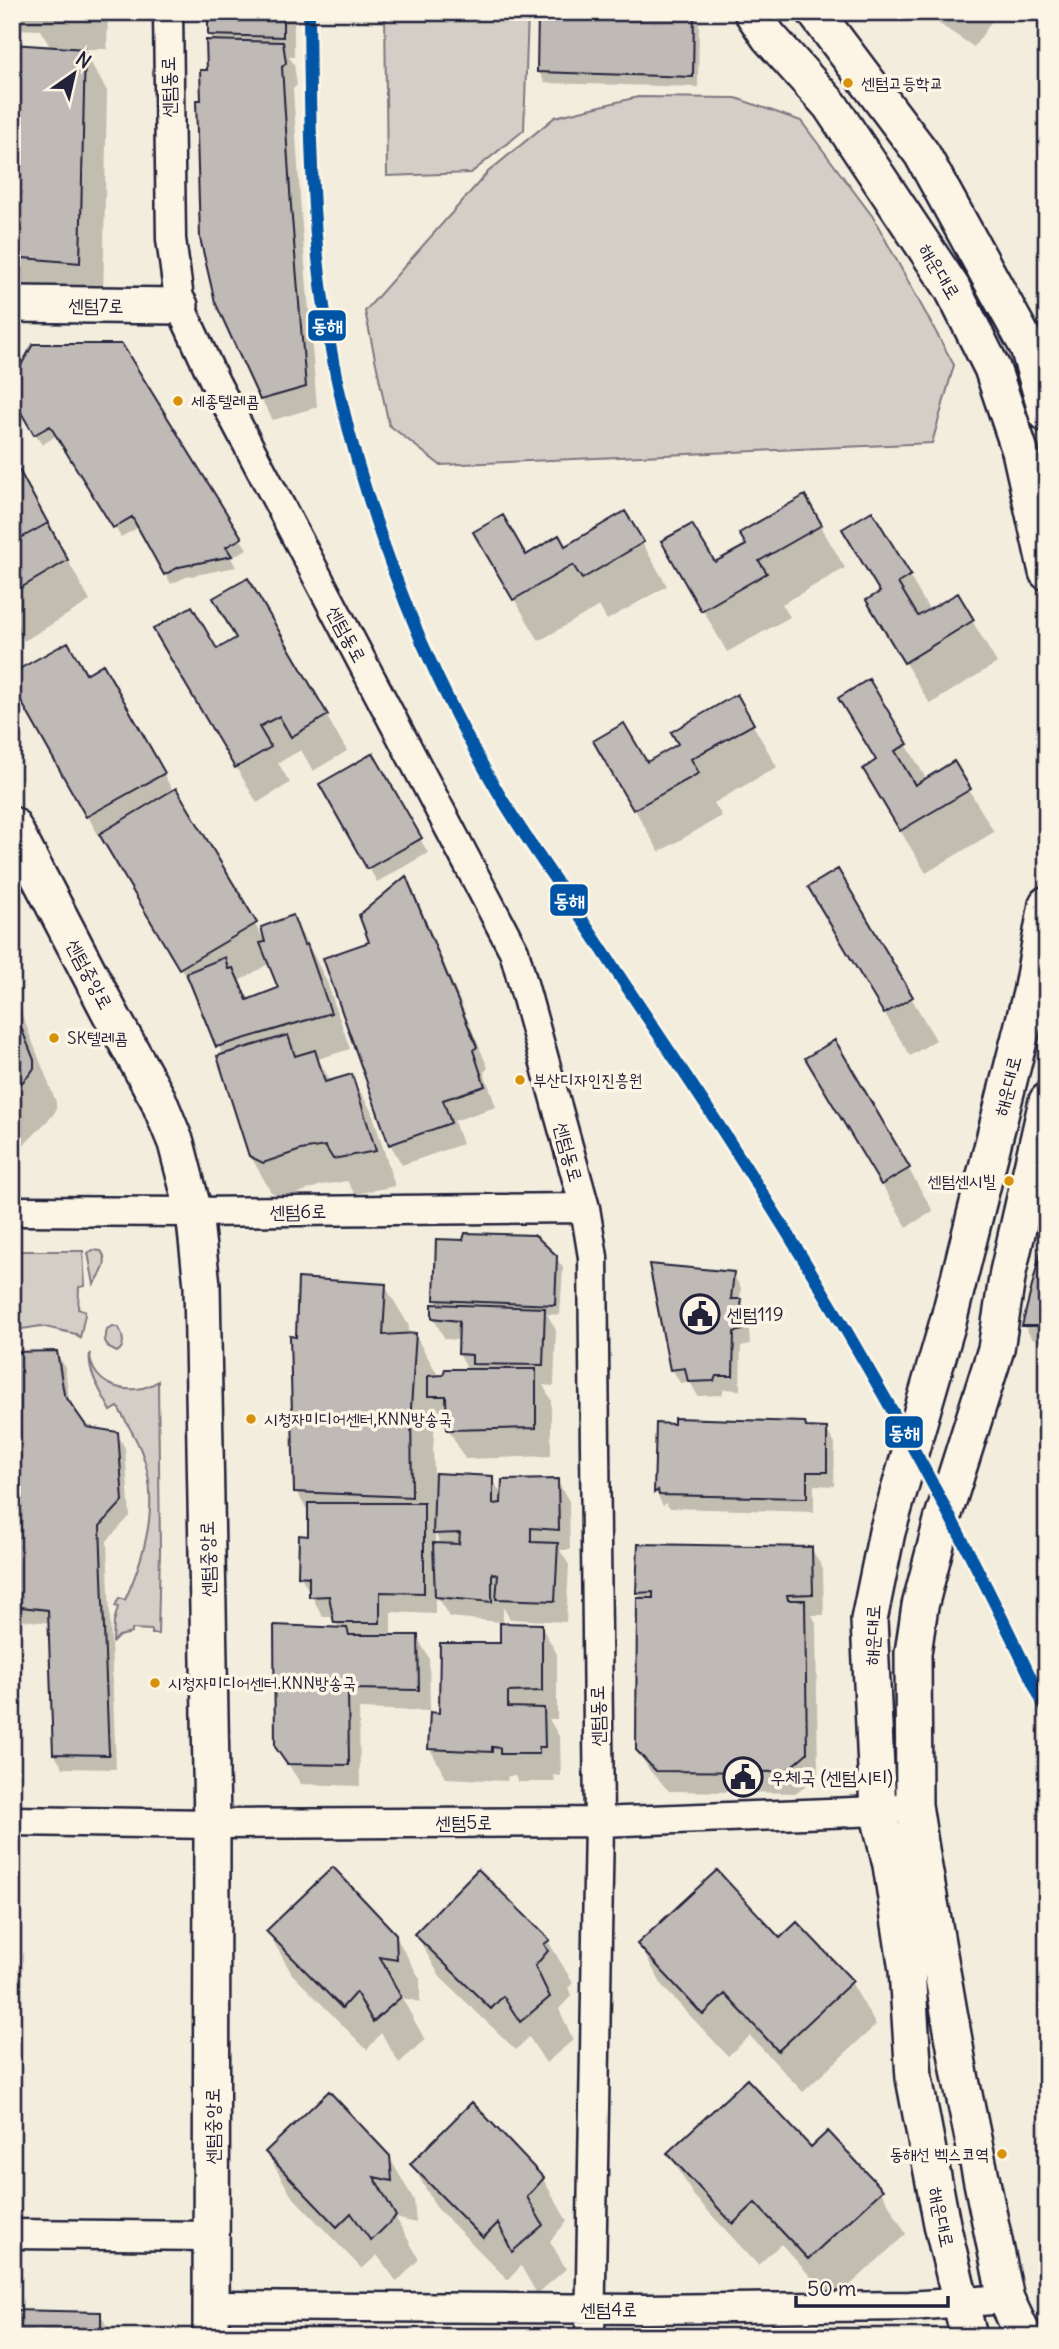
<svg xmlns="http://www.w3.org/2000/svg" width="1059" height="2349" font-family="Delius,'Poor Story',sans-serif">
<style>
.green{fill:#d4cfc6;stroke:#7b7880;stroke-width:2}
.shadow{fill:#0003;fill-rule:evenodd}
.building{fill:#bfbab6;stroke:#22223b;stroke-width:2}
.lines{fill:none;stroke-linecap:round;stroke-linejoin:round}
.minor-casing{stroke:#22223b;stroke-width:33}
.major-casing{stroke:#22223b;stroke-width:40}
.minor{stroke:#fcf5e5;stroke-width:28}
.major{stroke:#fcf5e5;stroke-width:35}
.rail-1-casing{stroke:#fcf5e5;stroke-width:18}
.rail-1{stroke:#0054a6;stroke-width:12}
.bus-dot{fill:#d79209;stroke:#fcf5e5;stroke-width:2.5}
.labels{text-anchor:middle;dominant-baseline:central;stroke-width:7;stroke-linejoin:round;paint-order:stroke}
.bus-label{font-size:17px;fill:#22223b;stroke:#fcf5e5;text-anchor:start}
.street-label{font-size:19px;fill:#22223b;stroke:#fcf5e5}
.poi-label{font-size:19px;fill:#22223b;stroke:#fcf5e5;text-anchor:start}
.line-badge{stroke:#fcf5e5;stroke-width:2.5}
.badge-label{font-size:19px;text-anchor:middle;font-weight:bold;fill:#fff}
</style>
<rect width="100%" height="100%" fill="#f3edde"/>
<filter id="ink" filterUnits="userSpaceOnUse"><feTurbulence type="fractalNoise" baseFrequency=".0143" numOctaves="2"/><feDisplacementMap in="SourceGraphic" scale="14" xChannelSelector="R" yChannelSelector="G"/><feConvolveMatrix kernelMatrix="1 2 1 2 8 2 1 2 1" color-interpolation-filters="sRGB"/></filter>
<g filter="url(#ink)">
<path class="green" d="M385 12H528L524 130 471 173 387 176Z
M638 97 736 98 801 121 873 217 954 365 932 443 440 465 389 425 365 311 488 172 555 117Z
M93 1250 101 1251C110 1262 101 1274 94 1284L88 1253Z
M12 1251H83L85 1286 79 1287 78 1309 85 1311V1314L80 1338 76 1334 41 1326 22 1329 12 1334Z
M113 1326 119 1328C123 1335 126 1347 117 1352L109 1348 105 1341 107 1329Z
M90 1353C90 1387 133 1399 158 1381L160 1551 158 1634H152V1630L132 1629V1633L119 1636 113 1642 114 1622 118 1607 115 1606 119 1598 125 1600C145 1556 160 1504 143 1456 137 1438 127 1424 118 1407L111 1411C102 1393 87 1373 90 1353Z"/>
<path class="shadow" d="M12 12H108L107 49H83L107 91 103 303 12 296V46L51 48 40 30 12 29Z
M210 12H294V57H289L294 64 297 85 293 89 302 228 317 407 273 420 261 399 208 72 214 42 210 34Z
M694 12 699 22 698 87 545 83 539 72Z
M927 12H1008L996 15 974 47 929 17Z
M121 346 247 549 231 558 236 567 186 577 171 584 139 527 121 537 57 435 42 445 12 393Z
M12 458 90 601 24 641 12 622Z
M804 498 845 568 782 604 790 617 727 652 664 542 714 565 748 545Z
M625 513 667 586 607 620 599 606 539 641 500 575 526 557 565 548Z
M872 513 930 611 957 595 997 663 930 704 893 643 881 593Z
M247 580 347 751 313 771 301 750 278 763 290 783 257 803 156 629 217 651 238 639Z
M103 666 173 791 175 790 266 943 292 917 312 952 327 982 350 1049 318 1059 331 1082 351 1076 372 1112 395 1186 355 1194 347 1181 322 1185 284 1198 271 1192 250 1155 223 1056 198 997 106 844 104 845 12 681 85 676ZM270 963 281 989 250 1000 239 981Z
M737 697 777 767 714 803 722 816 659 852 596 741 646 764 680 744Z
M841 698 906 744 927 780 969 790 994 832 926 873 889 812 878 761Z
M372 755 428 853 377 882 321 784Z
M837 872 936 1040 910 1056 835 929Z
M405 879 417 899 488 1068 484 1072 496 1107 454 1121 462 1144 402 1165 390 1144 371 943Z
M12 989 56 1102V1110L53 1115 25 1144 12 1152Z
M835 1043 933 1211 907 1227 832 1101Z
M1047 1233V1340L1032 1339 1024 1325Z
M556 1257 563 1268 560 1315 547 1314 556 1330 554 1386 543 1385 551 1400V1456L465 1459 449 1430V1424L447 1425 436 1406 433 1450 434 1475 492 1478 503 1497 557 1481 569 1501 570 1550H560L569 1565 566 1622 510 1619 503 1607V1625L541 1626 557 1654V1719H549L560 1738 561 1776 554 1775 555 1782H518L515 1776H508L507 1781 446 1778 430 1749 441 1714 502 1645 501 1622 449 1617 435 1593V1614L391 1612V1637H417L429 1658 430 1711 359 1709 360 1786 301 1784 277 1747 339 1629 334 1617H323L300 1575 309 1538 310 1515 296 1491 298 1339 385 1286 409 1326 408 1335H415L439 1377 469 1371 459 1354 460 1340 445 1339 433 1318 440 1306 436 1300ZM435 1533 441 1545H435Z
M733 1274 741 1288 740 1301 748 1315 750 1344 741 1346 740 1390 724 1389 722 1395 698 1396 690 1382 680 1383 672 1369Z
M56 1352 65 1367 70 1407 87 1429 117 1433 125 1448 130 1516 107 1541 116 1769 63 1768 54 1754 51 1623 12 1619V1353Z
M657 1425 826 1429 835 1444 834 1486 814 1485V1512L669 1508 666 1503 663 1506 656 1492Z
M640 1546 811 1548 823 1569 824 1615H812L816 1623 818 1774 797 1793 669 1791 650 1771 637 1749 642 1600 638 1593Z
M268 1932 395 1935 420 1979V2002L402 1998 425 2040 399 2063 381 2033 367 2050 292 1974Z
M416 1934 548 1941 573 1983 568 1988 572 1995 559 2009 573 2040 546 2063 529 2037 516 2050 440 1977Z
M780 1940 851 1982 876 2025 803 2092 750 2036 728 2056 663 1987 639 1944Z
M811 2149 881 2191 906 2234 833 2301 781 2244 758 2265 694 2196 669 2153Z
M267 2153 389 2157 414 2200 416 2223 396 2218 419 2259 397 2282 377 2255 362 2269 291 2195Z
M412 2164 543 2179 567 2221 550 2241 566 2269 537 2294 521 2266 508 2280 436 2207Z
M100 2314 113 2337H12Z"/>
<path class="building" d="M208 12H283V37L208 35Z
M538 12H694L693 77 537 72Z
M206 40 283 42 286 63 282 67 291 206 306 387 260 400 215 302 200 238 196 100H201L200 70H207Z
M12 44 85 49 80 263 12 257Z
M33 344H122L242 538 226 547 232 556 179 567 164 575 132 517 113 528 50 426 34 435 12 397V381Z
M12 457 68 560 12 593Z
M805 495 822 525 759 561 767 573 701 611 661 541 692 524 715 562 746 545 739 533Z
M625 511 644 542 582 579 573 565 513 600 473 532 503 515 526 555 559 535 565 546Z
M872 511 911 575 898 583 918 616 958 593 974 620 904 663 866 600 880 592 842 529Z
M48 523 68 560 12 593V543Z
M248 578 328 715 291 737 279 716 259 727 271 747 235 768 153 629 192 606 217 649 236 638 213 598Z
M68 642 86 674 103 664 165 773 86 817 12 685V673Z
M869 679 908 744 895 751 915 785 954 761 971 789 900 831 863 769 876 760 838 698Z
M737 694 754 724 691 759 699 773 633 810 593 741 624 723 647 762 678 744 671 732Z
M373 753 422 838 367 869 319 784Z
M176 788 257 923 179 969 99 834Z
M838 869 913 997 884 1014 808 887Z
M406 876 477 1047 473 1050 485 1086 443 1100 451 1123 389 1145 323 958 369 942 359 915Z
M293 915 304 945 307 944 331 1013 216 1047 186 973 225 957 228 969 233 968 247 1000 278 988 260 943 265 942 261 927Z
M12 1005 34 1060V1068L30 1074 12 1093Z
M288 1035 295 1056 315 1050 325 1082 352 1074 376 1151 333 1159 325 1146 301 1150 263 1163 249 1156 217 1056Z
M835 1040 910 1168 881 1185 805 1058Z
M1047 1226V1326H1022Z
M465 1233 535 1235 557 1256 555 1305 434 1300 436 1239 463 1240Z
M649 1264 734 1272 731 1299H741L743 1330 734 1332 733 1376H716L714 1381 688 1382 685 1368 670 1370Z
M298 1278 386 1284 383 1335 416 1333 411 1408 412 1497 294 1492 290 1336 296 1337Z
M432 1304 545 1308 543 1365 472 1364V1355L458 1354 459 1321 432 1318Z
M57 1351 64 1394 87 1427 118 1432 123 1501 100 1526 109 1755 53 1754 48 1610 12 1606V1352Z
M445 1369H536V1428L447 1430 446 1396H428V1376L443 1375Z
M674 1418 805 1422 806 1427 827 1428V1472H807V1498L659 1495 658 1490 654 1493 656 1423 674 1424Z
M435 1473 493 1476V1504L501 1503 502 1480 558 1479 559 1530 531 1528V1542L558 1543 555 1601 496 1599 498 1575 492 1573V1602L435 1597 433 1543 459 1544 460 1533 433 1534Z
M308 1503H424V1593L380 1592V1623H334L329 1596 309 1597V1577L298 1576 299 1535 308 1536Z
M638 1544 812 1547 813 1594 787 1595 788 1600H805L807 1753 785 1772 656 1771 636 1750 637 1598H653V1592L636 1593Z
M500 1623 542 1624V1691L508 1692V1707L544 1708 545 1747H539V1754H500V1748L492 1747V1752L428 1749 430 1712 439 1713 440 1643H500Z
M274 1625 347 1628 349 1635H418L419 1690 348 1689 349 1765 287 1764 275 1747Z
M333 1867 396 1934 397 1960 380 1957 401 1997 373 2022 356 1992 342 2008 266 1931Z
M478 1869 550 1940 544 1944 548 1951 535 1966 550 1997 520 2022 503 1996 491 2009 414 1934Z
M717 1870 780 1938 797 1922 853 1981 778 2051 725 1994 703 2015 637 1944Z
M747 2079 811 2147 828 2131 883 2190 808 2259 755 2203 733 2224 667 2153Z
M329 2091 390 2156 392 2181 374 2177 396 2216 371 2241 351 2213 337 2227 265 2152Z
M472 2102 544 2178 527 2197 543 2225 512 2252 498 2223 483 2238 410 2164Z
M12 2310 101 2312V2337H12Z"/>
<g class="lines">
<g class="minor-casing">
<path id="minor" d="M168 12 171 239 180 306 215 382 514 951 585 1208 593 1257 599 1822 590 2337
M12 1211 194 1212 585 1208
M12 1821 212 1824 599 1822 878 1811 898 1808
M12 2234 211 2236
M211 2306 646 2309 910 2306 1006 2299"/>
</g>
<g class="major-casing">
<path id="major" d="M752 12 769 37 830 105 952 288 992 368 1020 451 1047 572
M815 12 922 154 1028 347 1047 414
M12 304 180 306
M12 825 110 1013 158 1099 176 1143 194 1212 202 1285 212 1824 211 2337
M969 2337 942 2224 914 2078 907 1970 891 1865 878 1811 869 1620 887 1532 948 1322 1031 993 1047 904
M1024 2337 1006 2299 960 2075 923 1862 914 1805 913 1653 920 1606 943 1517 996 1349 1008 1272 1047 1101"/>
</g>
<use href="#minor" class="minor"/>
<use href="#major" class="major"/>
<g class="rail-1-casing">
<path id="rail-1" d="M309 12C310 94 310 177 318 258 326 337 342 415 366 490 398 595 443 699 499 794 521 831 547 868 572 904 622 981 674 1057 724 1133 846 1321 953 1509 1047 1712"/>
</g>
<use href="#rail-1" class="rail-1"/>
</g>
</g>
<defs>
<g id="civic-ring" transform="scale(2.0125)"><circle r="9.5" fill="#fcf5e5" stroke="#22223b" stroke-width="1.5"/><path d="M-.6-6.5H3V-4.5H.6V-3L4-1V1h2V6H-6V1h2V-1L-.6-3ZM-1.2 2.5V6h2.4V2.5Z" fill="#22223b"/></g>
</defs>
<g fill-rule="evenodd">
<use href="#civic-ring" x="700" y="1314"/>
<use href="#civic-ring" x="743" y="1777"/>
</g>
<g class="bus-dot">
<circle cx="848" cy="83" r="6"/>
<circle cx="178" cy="401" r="6"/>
<circle cx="54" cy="1038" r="6"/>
<circle cx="520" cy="1080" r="6"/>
<circle cx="1009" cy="1181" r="6"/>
<circle cx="251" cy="1419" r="6"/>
<circle cx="155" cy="1683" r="6"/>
<circle cx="1002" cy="2154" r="6"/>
</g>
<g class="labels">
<g class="bus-label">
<text x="861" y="83">센텀고등학교</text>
<text x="191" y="401">세종텔레콤</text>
<text x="67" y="1038">SK텔레콤</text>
<text x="533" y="1080">부산디자인진흥원</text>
<text x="996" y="1181" text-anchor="end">센텀센시빌</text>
<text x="264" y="1419">시청자미디어센터,KNN방송국</text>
<text x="168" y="1683">시청자미디어센터.KNN방송국</text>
<text x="989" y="2154" text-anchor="end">동해선 벡스코역</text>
</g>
<g class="street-label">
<text transform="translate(168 87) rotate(-91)">센텀동로</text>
<text transform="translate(940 271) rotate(59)">해운대로</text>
<text transform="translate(96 305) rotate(1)">센텀7로</text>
<text transform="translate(347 634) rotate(62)">센텀동로</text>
<text transform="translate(90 974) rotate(62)">센텀중앙로</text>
<text transform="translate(1007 1086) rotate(-76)">해운대로</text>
<text transform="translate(569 1152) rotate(75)">센텀동로</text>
<text transform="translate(298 1211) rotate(-1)">센텀6로</text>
<text transform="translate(207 1559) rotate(-91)">센텀중앙로</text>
<text transform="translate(872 1635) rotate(-88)">해운대로</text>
<text transform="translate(597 1716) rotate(-91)">센텀동로</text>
<text x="464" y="1822">센텀5로</text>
<text transform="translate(212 2126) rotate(-90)">센텀중앙로</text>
<text transform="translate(942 2217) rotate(78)">해운대로</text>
<text x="609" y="2309">센텀4로</text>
</g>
<g class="poi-label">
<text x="727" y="1314">센텀119</text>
<text x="770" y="1777">우체국 (센텀시티)</text>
</g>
</g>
<g class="line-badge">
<rect x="307" y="309" width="40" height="33" rx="7" fill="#0054a6"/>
<rect x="549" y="883" width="40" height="34" rx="7" fill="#0054a6"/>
<rect x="884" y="1415" width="40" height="34" rx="7" fill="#0054a6"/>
</g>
<g class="badge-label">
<text x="327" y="332">동해</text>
<text x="569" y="907">동해</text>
<text x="904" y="1439">동해</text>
</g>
<rect width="1059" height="2349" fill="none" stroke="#fcf5e5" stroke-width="42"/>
<rect x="21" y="21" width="1017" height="2307" fill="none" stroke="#22223b" stroke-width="2.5" filter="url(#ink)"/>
<g transform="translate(74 74) rotate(34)" stroke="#fcf5e5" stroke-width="5" paint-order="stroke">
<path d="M0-5L12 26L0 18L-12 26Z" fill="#22223b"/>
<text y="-10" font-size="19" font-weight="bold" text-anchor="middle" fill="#22223b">N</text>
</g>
<path d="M796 2296v10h152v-10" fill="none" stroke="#22223b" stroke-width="3.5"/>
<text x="807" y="2296" font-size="21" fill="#22223b" stroke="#fcf5e5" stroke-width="5" paint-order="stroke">50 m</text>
</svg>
